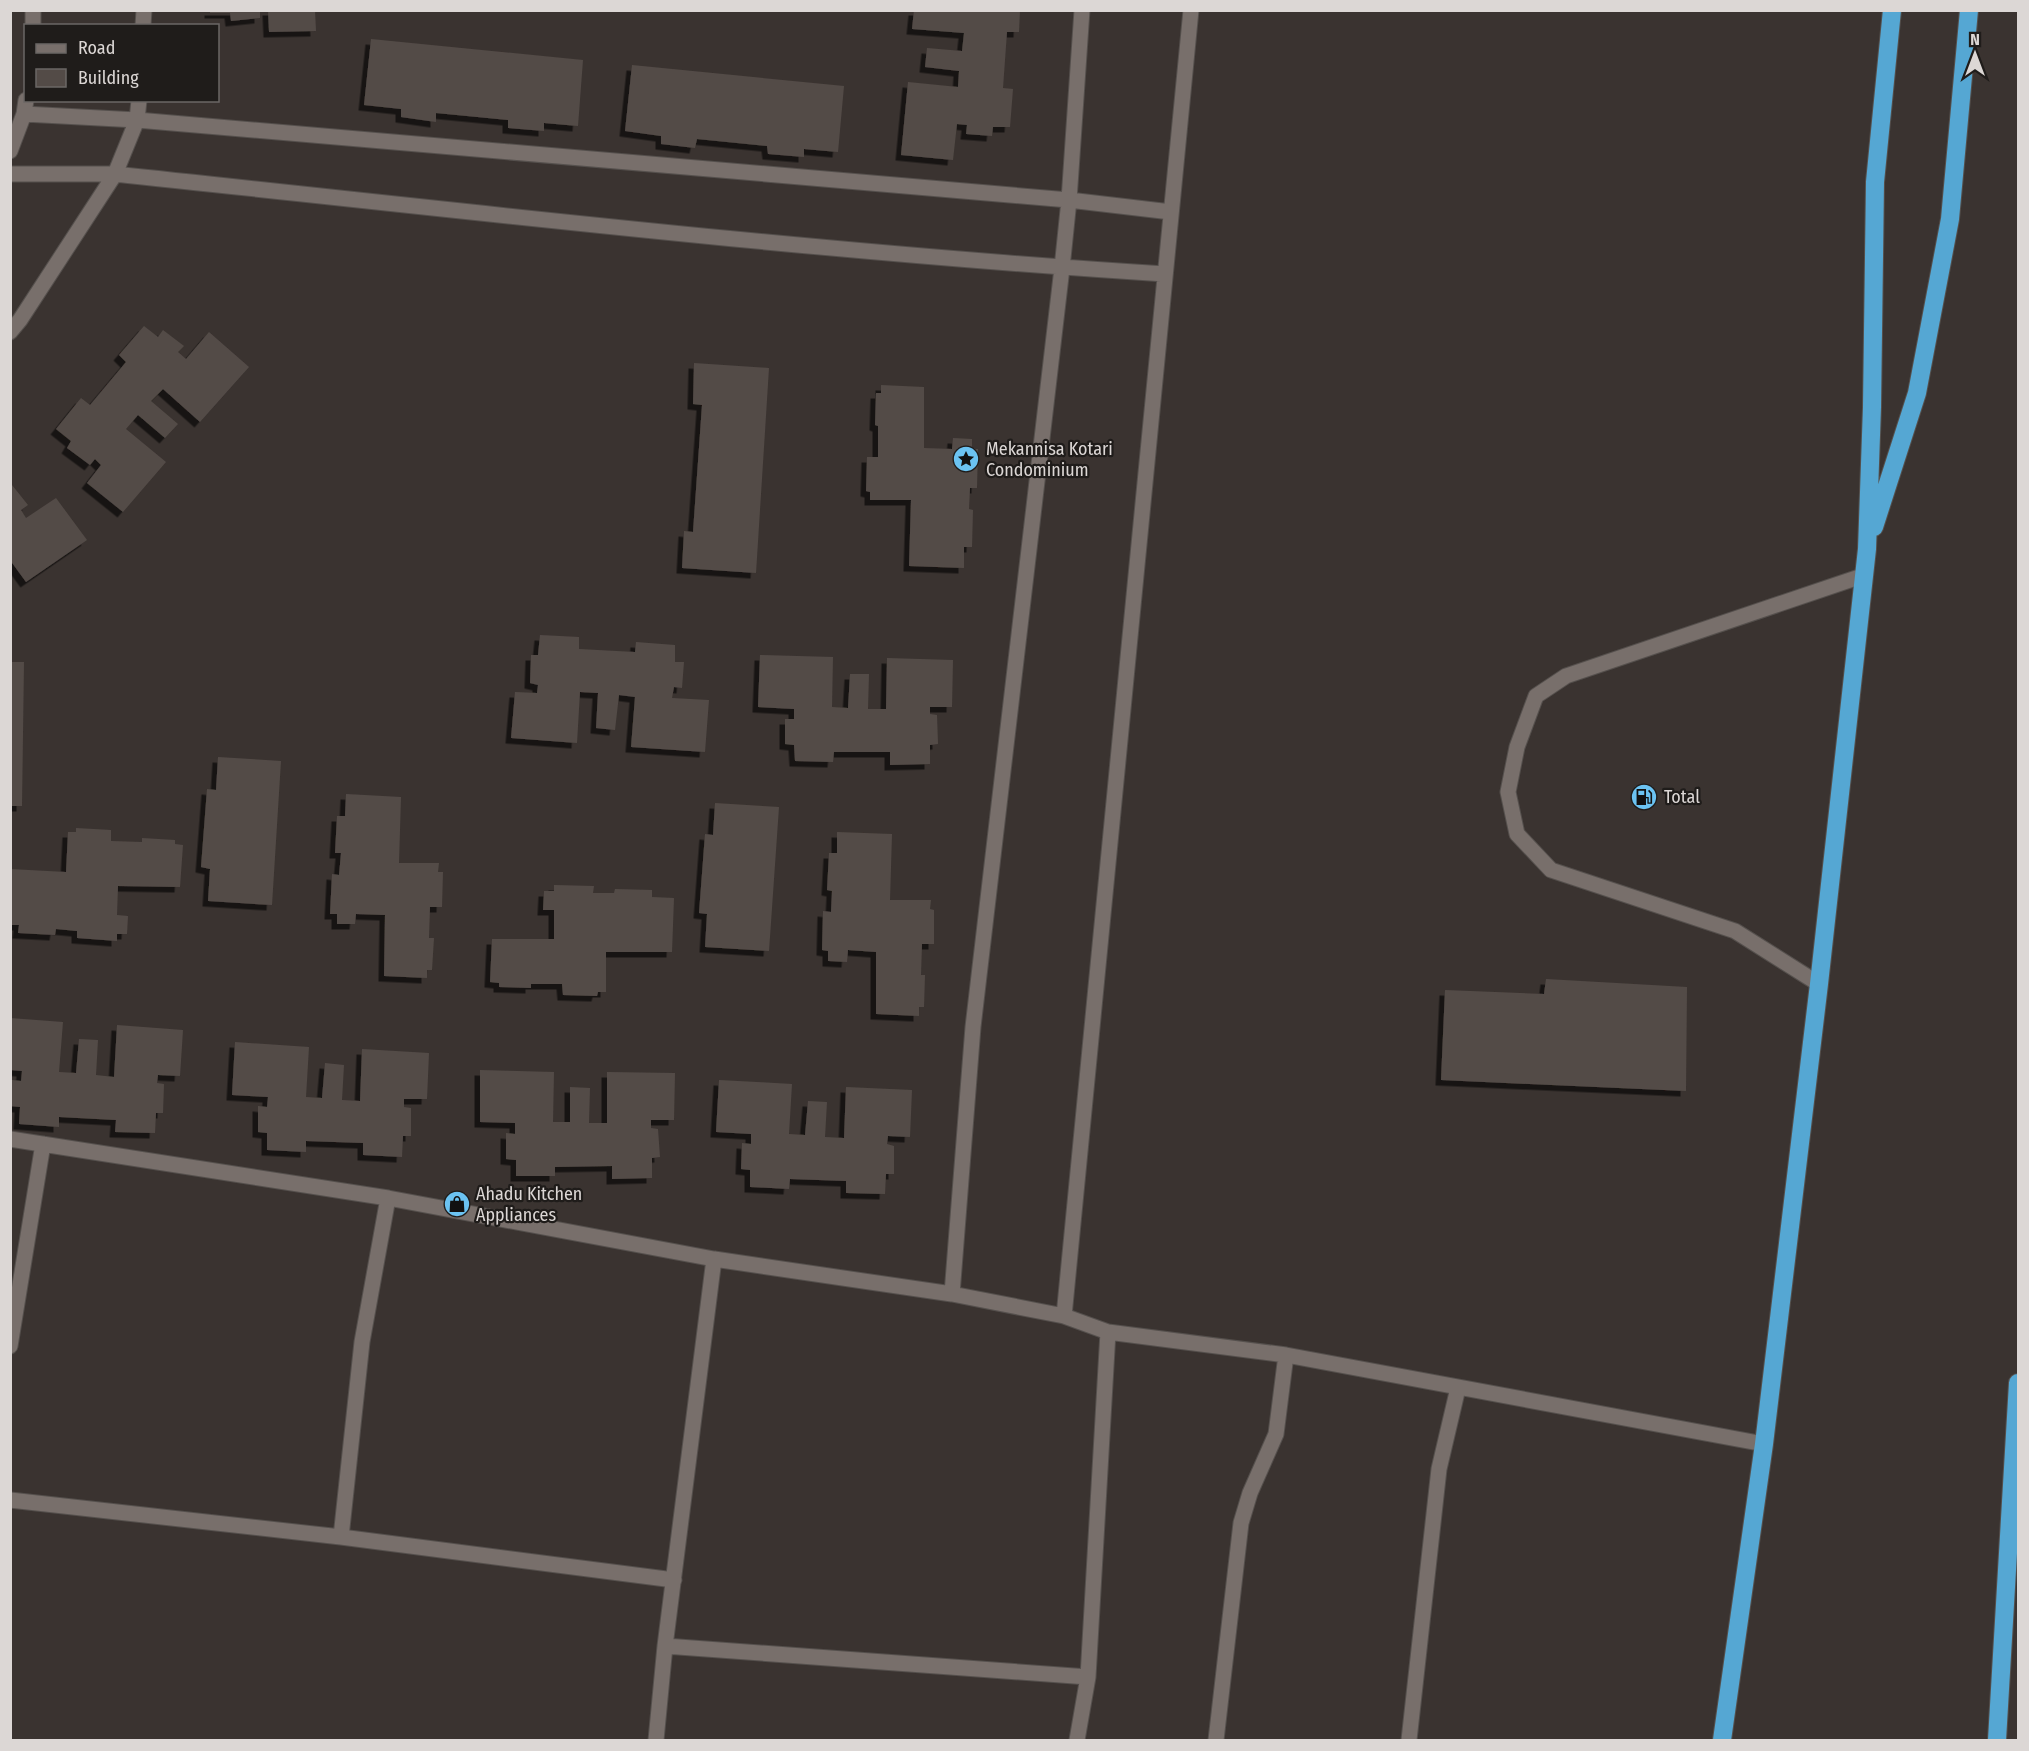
<svg xmlns="http://www.w3.org/2000/svg" width="2029" height="1751" font-family="'Fira Sans Condensed',sans-serif">
<style>
.building{fill:#534b47;filter:url(#shadow)}
.lines{fill:none;stroke-linecap:round;stroke-linejoin:round}
.minor-casing{stroke:#55504d;stroke-width:17}
.highway-casing{stroke:#55504d;stroke-width:20}
.minor{stroke:#786f6b;stroke-width:15}
.highway{stroke:#55a7d3;stroke-width:18}
.labels{text-anchor:middle;dominant-baseline:central;stroke-width:4.5;stroke-linejoin:round;paint-order:stroke}
.poi-label{font-size:18px;fill:#dcd7d5;stroke:#1f1c1a;text-anchor:start}
</style>
<defs>
<filter id="shadow"><feDropShadow dx="-5.5" dy="5.5" stdDeviation="0" flood-color="#0009"/></filter>
</defs>
<rect width="100%" height="100%" fill="#3a3330"/>
<path class="building" d="M210 10H260V18L231 21 230 13H210Z
M268 10H315L316 31 269 32Z
M914 10H1020L1019 32H1007L1003 88 1013 89 1010 127H993L992 136 966 134 967 125 957 124 953 160 901 155 908 82 958 87 959 71 925 67 927 48 962 51 964 33 912 29Z
M371 39 583 60 578 126 544 123V131L508 128V120L436 113V122L401 117V109L364 105Z
M632 65 844 86 838 152 804 149V157L768 154 767 146 697 139 695 148 661 144V136L625 131Z
M144 326 158 337 163 330 184 346 178 352 186 359 209 332 249 367 200 422 163 389 151 401 178 424 165 438 138 415 126 429 166 462 123 512 87 483 101 465 95 459 90 465 67 448 71 441 56 429 81 398 90 405 126 362 119 355Z
M694 363 769 368 756 573 682 568 684 531 693 532 702 405 693 404Z
M881 385 924 387V448L952 449 953 438 972 439V449H978L977 488H970L969 509 973 510 972 547H964V568L909 566 911 500H870V492L866 491 867 457H878V426L875 425 876 393H881Z
M12 485 28 505 21 510 26 518 56 498 87 540 26 582 10 560V486Z
M540 635 579 637V649L635 652 636 642 675 645V662H684L682 688 674 687 672 698 709 700 705 752 631 747 635 697 619 695 615 730 596 728 598 693 580 692 577 743 511 738 515 692 537 693 538 685 530 683 531 655H538Z
M760 655 833 657 832 707 848 708 850 674H869L868 709H886L887 658 953 660 952 707H930V714L937 715 938 744 930 745V764L890 765V752H834L833 762 795 761 794 745 785 744V719H794V709L758 707Z
M10 662H24L22 806H10Z
M218 757 281 761 272 905 208 901 210 869 201 867 207 789 216 790Z
M346 794 401 797 399 863H439L438 872H443L442 907H430L429 938H434L432 970H427V978L384 976 385 915 356 914 355 924H337V914H330L332 874 339 875 341 853H335L337 816H345Z
M715 803 779 807 769 951 705 947 707 914 699 913 705 834 713 835Z
M76 828 111 830V841L142 842V838L175 840V844L183 845 180 887 118 886 117 915 128 916 127 934H117V941L77 938V931L56 929 55 935 18 933 19 925H10V869L66 872 68 832H76Z
M837 832 892 834 890 900H931L930 909 934 910V944H922L921 975H925L924 1007H919V1016L876 1014V952L848 950 847 962 828 961V951L822 950 823 911 831 912 832 891 827 890 829 853H837Z
M554 885 594 886 593 893H614L615 889 652 890V897L674 898 672 952H606V992H598L597 996 563 995 562 984H531V988L499 987V983L490 982 492 939H554V910H543L544 891H554Z
M1546 979 1687 987 1686 1091 1441 1080 1445 990 1544 994Z
M10 1018 63 1022 59 1072 76 1073 79 1039 98 1040 96 1075 114 1077 117 1025 183 1030 180 1076 158 1075 157 1083 164 1084 163 1113H156L155 1133 115 1132 116 1120 59 1117V1127L19 1124 20 1107 10 1106 12 1080 21 1081 22 1071 10 1070Z
M235 1042 309 1047 306 1097 322 1098 325 1063 344 1065 342 1100 360 1101 362 1049 429 1053 427 1099H404V1107L411 1108V1136H403L402 1157 363 1155V1143L306 1141V1152L267 1150V1133L258 1132V1106L267 1107 268 1097 232 1095Z
M480 1070 554 1072 553 1122H570V1087L590 1088 589 1123H607V1072L675 1073 674 1120H651V1128L658 1129 660 1157 652 1158V1178L612 1179V1166L555 1167V1176H516V1160L506 1159V1133L515 1134V1123L480 1122Z
M719 1080 792 1084 789 1134 805 1135 808 1101 827 1102 825 1137 844 1138 846 1087 912 1090 910 1137 888 1136 887 1144 894 1146V1174H886L885 1194 846 1193V1181L790 1179 789 1189 750 1187V1170L741 1169 742 1143 751 1144V1134L716 1132Z"/>
<g class="lines">
<g class="minor-casing">
<path id="minor" d="M33 10V26
M143 26 144 10
M24 114 137 120 1069 200 1171 212
M10 151 24 114 26 100
M10 174H115C465 211 814 252 1165 274
M10 332 20 320 115 174 137 120 139 100
M1819 984 1735 931 1551 870 1517 834 1508 792 1517 747 1536 696 1566 676 1862 576
M10 1139 388 1198 714 1259 952 1294 1064 1316 1108 1332 1286 1355 1764 1444
M952 1294 973 1027 1062 268 1069 200 1082 10
M1064 1316 1191 10
M10 1346 43 1144
M10 1500 341 1537 362 1342 388 1198
M341 1537 674 1580
M665 1646 1088 1677
M656 1740 665 1646 714 1259
M1077 1740 1088 1677 1108 1332
M1216 1740 1241 1523 1250 1493 1276 1434 1286 1355
M1409 1740 1439 1469 1458 1388"/>
</g>
<g class="highway-casing">
<path id="highway" d="M1874 527 1917 393 1950 219 1969 10
M1722 1740 1764 1444 1819 984 1867 549 1872 407 1875 182 1892 10
M1997 1740 2018 1383"/>
</g>
<use href="#minor" class="minor"/>
<use href="#highway" class="highway"/>
</g>
<defs>
<g id="sight-disc" transform="scale(1.35)"><circle r="9.5" fill="#6bc3f2" stroke="#1f1c1a"/><path d="M0-6L1.8-2.2L6-1.7L2.9 1.2L3.7 5.4L0 3.3L-3.7 5.4L-2.9 1.2L-6-1.7L-1.8-2.2Z" fill="#111"/></g>
<g id="fuel-disc" transform="scale(1.35)"><circle r="9.5" fill="#6bc3f2" stroke="#1f1c1a"/><path d="M-5.5-6h7V0h2V4h1.3V-2.5L3-4.5l.8-.8L6-3V5H2.5V1h-1V6h-7ZM-4.2-4.7v3.2H.2V-4.7Z" fill="#111"/></g>
<g id="shop-disc" transform="scale(1.35)"><circle r="9.5" fill="#6bc3f2" stroke="#1f1c1a"/><path d="M-5-2.5h2.3a2.7 3.5 0 0 1 5.4 0H5L5.5 6h-11ZM-1.5-2.5h3a1.5 2.3 0 0 0-3 0Z" fill="#111"/></g>
</defs>
<g fill-rule="evenodd">
<use href="#sight-disc" x="966" y="459"/>
<use href="#fuel-disc" x="1644" y="797"/>
<use href="#shop-disc" x="457" y="1204"/>
</g>
<g class="labels">
<g class="poi-label">
<text x="986" y="449">Mekannisa Kotari<tspan x="986" dy="21">Condominium</tspan></text>
<text x="1664" y="797">Total</text>
<text x="476" y="1194">Ahadu Kitchen<tspan x="476" dy="21">Appliances</tspan></text>
</g>
</g>
<rect width="2029" height="1751" fill="none" stroke="#dcd7d5" stroke-width="24"/>
<rect x="24" y="24" width="195" height="78" fill="#1f1c1a" stroke="#6b6765" stroke-width="1.5"/>
<rect x="36" y="44" width="30" height="9" fill="#786f6b" stroke="#6b6765" stroke-width="1.5"/>
<text x="78" y="54" font-size="18" fill="#dcd7d5">Road</text>
<rect x="36" y="69" width="30" height="18" fill="#534b47" stroke="#6b6765" stroke-width="1.5"/>
<text x="78" y="84" font-size="18" fill="#dcd7d5">Building</text>
<g transform="translate(1975 54)" stroke="#1f1c1a" stroke-width="4.5" paint-order="stroke">
<path d="M0-4.5L10 22L0 15L-10 22Z" fill="#dcd7d5"/>
<text y="-9" font-size="16" font-weight="bold" text-anchor="middle" fill="#dcd7d5">N</text>
</g>
</svg>
